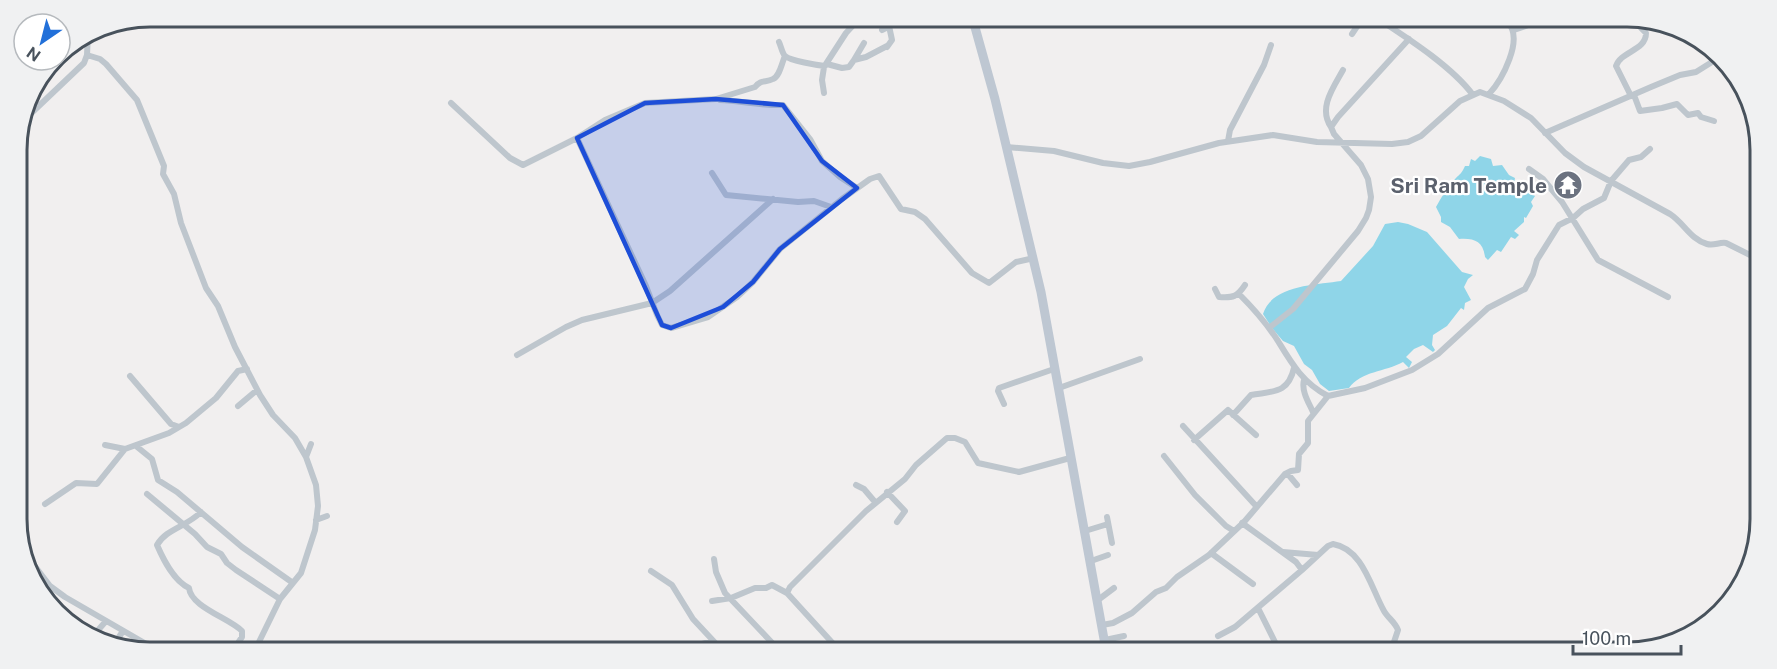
<svg xmlns="http://www.w3.org/2000/svg" width="1777" height="669" font-family="'Public Sans',sans-serif">
<style>
.water{fill:#8fd5e8}
.lines{fill:none;stroke-linecap:round;stroke-linejoin:round}
.street{stroke:#bec6cd;stroke-width:6}
.secondary{stroke:#bec7d2;stroke-width:9}
.marked{fill:#1d4ed8;fill-opacity:0.2;stroke:#1d4ed8;stroke-width:4.5;stroke-linejoin:round}
.labels{text-anchor:middle;dominant-baseline:central;stroke-width:4.5;stroke-linejoin:round;paint-order:stroke}
.worship-label{font-size:21px;font-weight:bold;fill:#5b616d;stroke:#fff;text-anchor:end}
.rim{fill:none;stroke:#48525c;stroke-width:3}
</style>
<rect width="100%" height="100%" fill="#f1efef"/>
<path class="water" d="M1480 156 1491 159 1493 166 1502 165 1509 175 1515 178 1514 183 1535 196 1531 202 1533 206 1526 218 1524 217V222L1514 231 1519 235 1515 239 1511 237 1501 252 1497 250 1488 260 1485 257C1483 241 1474 238 1459 239L1450 227 1441 222V217L1436 207C1440 200 1449 184 1456 178 1460 174 1462 173 1465 166H1469L1471 159 1475 161Z
M1398 222 1408 224 1427 232 1462 272 1473 275 1468 279 1464 287 1471 300 1465 303 1464 310 1461 308 1447 326 1433 335 1432 345 1435 350 1433 352 1423 345 1414 349 1406 357 1412 362 1409 368 1403 362C1385 372 1361 371 1349 388L1329 391 1320 384 1312 370 1304 364 1294 346 1283 341 1272 328 1263 314C1272 285 1315 285 1341 281L1373 246 1385 224Z"/>
<g class="lines">
<path class="street" d="M1383 22C1412 41 1453 68 1473 95
M882 30 902 20
M1514 30 1531 24
M1352 34 1360 22
M779 42C781 46 782 53 785 56 791 61 817 65 825 66
M887 47 892 40 889 26
M87 55 100 59 106 64 137 100 164 166 163 174 174 194 181 223 206 288 218 306 235 347 260 395 273 415 295 438 306 457 316 485 318 506 315 530 301 573 280 599 257 646
M854 60 864 43
M827 64 842 68 849 67 854 60 866 57 887 46
M824 93 822 80 824 67 846 33 858 20
M1489 94C1502 80 1524 39 1508 23
M1634 95 1640 111 1662 108 1677 104 1688 115 1698 113 1701 117 1714 121
M1631 96 1616 66C1621 51 1646 51 1646 33L1637 24
M720 100C742 101 762 106 783 105L810 139 822 161 840 177 857 188
M451 103 510 158 523 165 577 138 605 120 645 103 716 99 755 87C761 79 766 83 773 79 780 76 782 62 785 56
M22 122 84 63 87 55 88 33
M1331 127C1318 108 1333 88 1343 70
M1545 133 1651 87 1680 75 1696 72 1720 57
M577 138 646 286 657 315 662 325 671 328 708 317 737 297 753 282 780 249 842 199 870 179 879 176 901 209 915 212 925 219 972 273 989 283 1016 262 1034 258
M1228 141 1230 130 1264 65 1271 45
M1006 147 1054 151 1103 163 1129 166 1150 162 1219 143 1273 135 1317 142 1392 144 1408 142 1421 136 1460 101 1480 92 1504 101 1531 118 1565 153 1584 167 1670 214C1684 223 1690 239 1707 244 1714 246 1719 242 1726 243L1758 259
M1529 169 1543 179 1562 202 1598 260 1668 297
M712 173 726 195 798 202 814 201 831 207
M1215 289 1219 297C1233 298 1237 297 1245 285
M1239 294C1253 308 1267 324 1278 341 1292 364 1303 383 1328 396
M1269 328 1293 309 1358 231 1366 218 1369 210 1371 197 1368 179 1361 165 1334 134 1331 127 1338 117 1409 39
M517 355 566 327 582 320 652 303 670 291 773 199
M130 376 171 424 179 427
M1304 380C1301 391 1309 403 1313 412
M1059 388 1140 359
M1004 404 998 391 999 388 1054 369
M238 406 257 390
M1233 415 1251 395C1273 391 1288 394 1294 368
M1183 426 1257 507
M1194 440 1228 410 1256 435
M105 445 125 449
M136 446 152 459 158 480 177 492 242 547 293 583
M1164 456 1195 495 1226 526 1234 531
M306 457 311 444
M1287 473 1297 485
M856 485 864 489 875 502
M887 492 905 511 897 522
M147 494 195 534 207 547 221 554 227 563 236 570 280 599
M45 504 76 483 97 484 125 449 169 433 186 423 216 398 238 371 247 369
M201 512C186 527 166 529 157 545 164 561 174 581 189 588 191 607 229 618 242 631V637L236 646
M1107 517 1112 543
M316 520 327 516
M1085 531 1108 524
M21 548 50 586 65 597 148 645
M1283 552 1318 555
M1211 553 1253 584
M714 559 716 572 725 593 777 648
M1091 561 1108 555
M1302 570 1328 546 1333 544C1363 549 1371 588 1384 611 1388 618 1395 622 1398 630L1391 651
M651 571 672 585 693 619 720 648
M1098 600 1114 588
M712 601 731 598 755 588H766L772 585 787 593
M1258 608 1275 642
M1102 625 1113 623 1132 613 1156 592 1166 588 1177 577 1209 555 1244 522 1285 474 1291 471 1298 470 1299 454 1308 443V421L1328 396 1365 388 1412 370 1438 354 1488 308 1525 289 1533 274 1537 260 1559 225 1573 218 1583 209 1604 198 1611 181 1629 160 1641 157 1650 149
M93 636 106 621
M1218 636 1235 627 1302 570 1296 562 1242 523
M1105 640 1124 636
M115 643 123 631
M672 648 682 645 691 647 713 641
M838 649 787 593 790 587 866 511 905 479 916 465 947 438H955L965 442 978 463 1019 472 1070 458"/>
<path class="secondary" d="M973 20 995 99 1041 292 1106 650"/>
</g>
<path class="marked" d="M716 99 783 105 822 161 857 188 780 249 753 282 723 307 671 328 662 325 577 138 645 103Z"/>
<defs>
<g id="temple-disc" transform="scale(1.5)"><circle r="9.5" fill="#6b7280" stroke="#fff"/><path d="M0-6L5-2H3V0L6.5 2.5H4V6H1.5V3h-3V6H-4V2.5H-6.5L-3 0V-2H-5Z" fill="#fff"/></g>
</defs>
<g fill-rule="evenodd">
<use href="#temple-disc" x="1568" y="185"/>
</g>
<g class="labels">
<g class="worship-label">
<text x="1547" y="185">Sri Ram Temple</text>
</g>
</g>
<path d="M0 0H1777V669H0ZM150 27H1627A123 123 0 0 1 1750 150V519A123 123 0 0 1 1627 642H150A123 123 0 0 1 27 519V150A123 123 0 0 1 150 27Z" fill="#f0f1f2" fill-rule="evenodd"/>
<path class="rim" d="M150 27H1627A123 123 0 0 1 1750 150V519A123 123 0 0 1 1627 642H150A123 123 0 0 1 27 519V150A123 123 0 0 1 150 27Z"/>
<g transform="translate(42 42) rotate(215)"><circle r="28" fill="#ffffff" stroke="#b6babe" stroke-width="1.5"/>
<path d="M0-4.5L10 22L0 15L-10 22Z" fill="#2270d9"/>
<text y="-9" font-size="16" font-weight="bold" text-anchor="middle" fill="#48525c">N</text>
</g>
<path d="M1573 645v9h108v-9" fill="none" stroke="#48525c" stroke-width="3"/>
<text x="1582" y="645" font-size="18" fill="#48525c" stroke="#ffffff" stroke-width="4.5" paint-order="stroke">100 m</text>
</svg>
